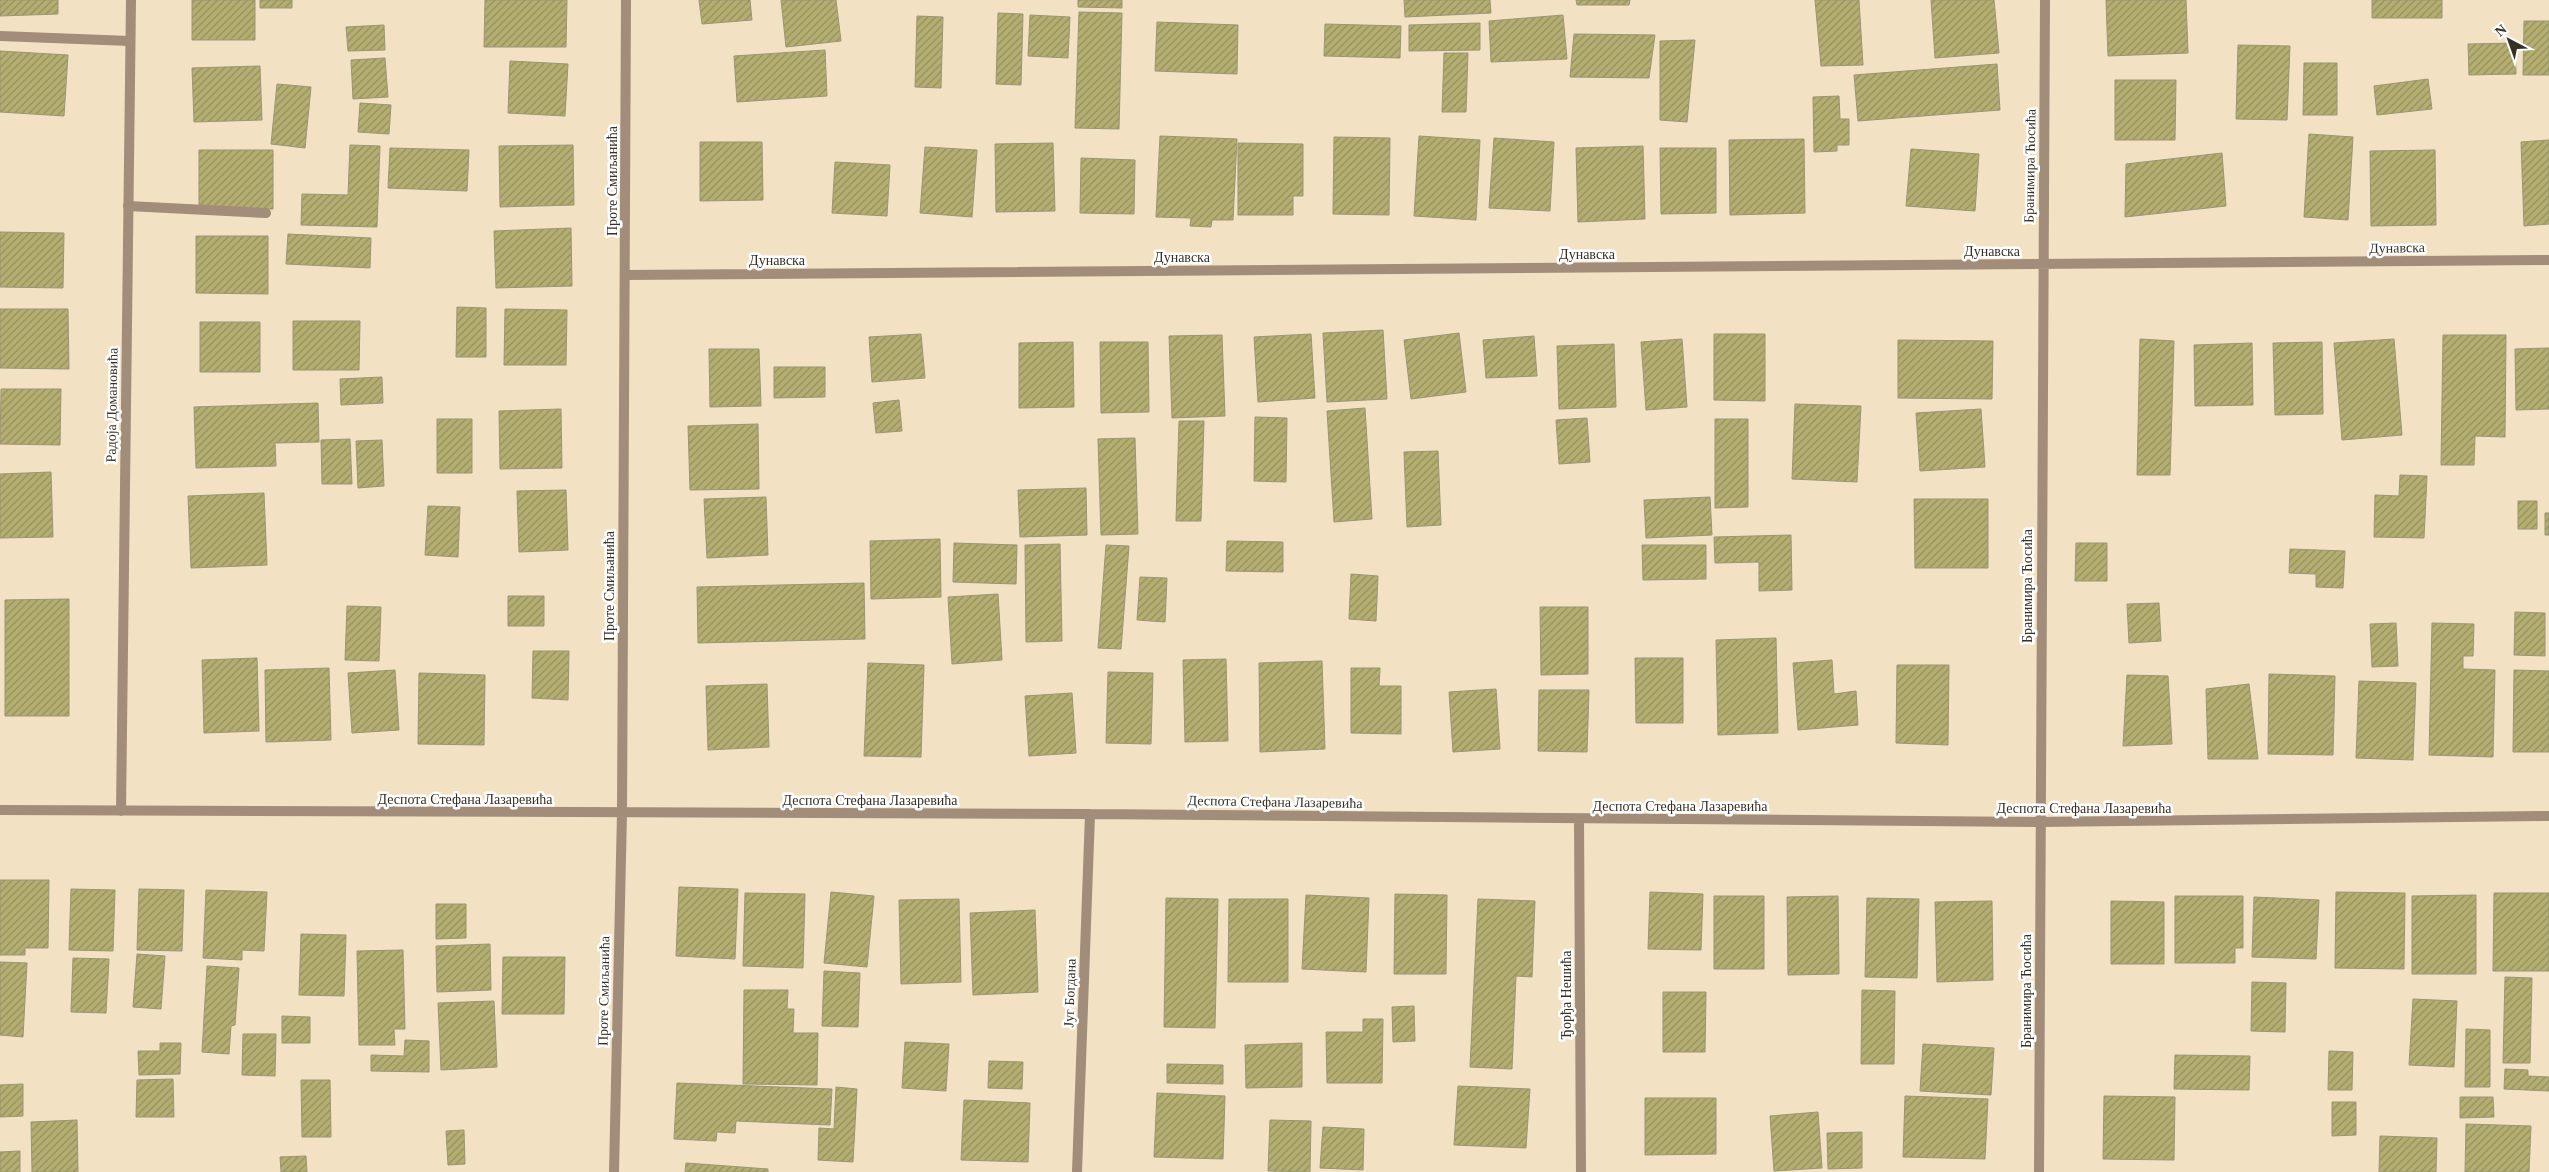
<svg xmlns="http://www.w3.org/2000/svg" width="2549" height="1172" font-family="Georgia,serif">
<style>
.building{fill:url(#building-hatch);stroke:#999677}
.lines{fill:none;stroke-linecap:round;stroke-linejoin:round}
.service{stroke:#a28c7a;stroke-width:10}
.minor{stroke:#a28c7a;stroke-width:10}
.labels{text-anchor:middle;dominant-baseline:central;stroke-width:5;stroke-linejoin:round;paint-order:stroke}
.street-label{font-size:14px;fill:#373125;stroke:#fff}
</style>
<defs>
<pattern id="building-hatch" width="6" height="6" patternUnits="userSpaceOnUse" patternTransform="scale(1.25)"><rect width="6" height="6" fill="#b5ae71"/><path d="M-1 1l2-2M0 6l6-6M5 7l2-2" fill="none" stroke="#948e5d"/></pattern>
</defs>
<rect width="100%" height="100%" fill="#f2e1c3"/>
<path class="building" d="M0 0H58V14L0 16Z
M192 0H255V40H192Z
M260 0H292V8H260Z
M485 0H567L566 47H484Z
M699 0H750L752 20 702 24Z
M781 0H836L841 41 786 47Z
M1078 0H1122V8L1078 7Z
M1404 0H1490L1491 13 1405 17Z
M1576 0H1630L1629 5H1577Z
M1815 0H1859L1863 65 1821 66Z
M1931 0H1994L1999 53 1935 58Z
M2106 0H2186L2188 53 2108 56Z
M2372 0H2442V18H2372Z
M1079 12 1122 13 1119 129 1075 128Z
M998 13 1023 14 1021 85 996 84Z
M1030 15 1070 17 1068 58 1028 56Z
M1563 15 1567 59 1491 62 1489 21Z
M917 16 943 17 941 88 915 87Z
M2524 21H2549V75H2523Z
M1157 22 1238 25 1237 74 1155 71Z
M1480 23V50L1409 51V25Z
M1325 24 1401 26 1400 58 1324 56Z
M384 25 385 50 348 51 346 27Z
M1574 34 1655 35 1649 78 1570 77Z
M1695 40 1687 122 1660 120V41Z
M2515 43 2516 74 2469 75 2468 44Z
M2238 45 2290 46 2287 120 2236 119Z
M825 50 827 96 737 102 734 56Z
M0 51 68 55 64 116 0 112Z
M1444 53H1468L1466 112H1442Z
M385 58 388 97 353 99 351 60Z
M510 61 568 64 565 116 508 113Z
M2304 63H2337V115H2303Z
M1997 64 2000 110 1858 121 1854 75Z
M260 66 262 120 194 122 192 68Z
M2428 79 2432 109 2377 115 2374 86Z
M2115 80H2176L2175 140H2115Z
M277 84 311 87 305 148 271 144Z
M1839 96 1840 119H1849V145H1837V151L1814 152 1813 97Z
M360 103 391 105 389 134 358 132Z
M2309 134 2353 137 2348 220 2304 217Z
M1160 136 1237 139 1233 220H1212L1211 227 1190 226 1191 218 1156 217Z
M1419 136 1480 140 1476 220 1414 216Z
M1334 137 1390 138 1389 215 1333 214Z
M1494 138 1554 142 1550 211 1489 208Z
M1804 139 1805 213 1730 215 1729 140Z
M2549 140V224L2524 226 2521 142Z
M700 142H762L763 200 700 201Z
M1053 143 1055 211 996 212 995 144Z
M1238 143 1303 144V196H1293V215H1238Z
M350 145 380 146 377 227 301 225 302 194 348 195Z
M573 145 574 205 500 207 499 146Z
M1643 146 1645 219 1578 222 1576 148Z
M925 147 977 150 972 217 920 213Z
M390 148 469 150 467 191 388 188Z
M1660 148H1716V213L1661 214Z
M1911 149 1979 154 1975 211 1906 206Z
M199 150H273V209H199Z
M2435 150 2436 225 2371 226 2370 151Z
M2222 153 2226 206 2125 217 2126 164Z
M1081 158 1135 160 1134 214 1080 213Z
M835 162 890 165 887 216 832 213Z
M571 228 572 286 496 288 494 231Z
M0 232 64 233 63 288 0 287Z
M288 234 371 238 370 268 286 264Z
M196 236H268V294L196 293Z
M457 307 486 308V357H456Z
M0 309H68L69 369 0 368Z
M505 309 567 310 566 365H504Z
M293 321H360L359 370H293Z
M200 322H260V372H200Z
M1383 330 1387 399 1327 402 1323 333Z
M1459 333 1466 392 1411 399 1404 340Z
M921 334 925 378 872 382 869 337Z
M1311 334 1315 398 1258 402 1254 337Z
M1714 334H1765V401L1714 400Z
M1222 335 1225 416 1172 418 1169 336Z
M2443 335H2506L2505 437 2475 436 2474 465H2441Z
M1534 336 1537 376 1486 378 1483 340Z
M1682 339 1687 407 1646 410 1641 342Z
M2140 339 2174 341 2170 475H2137Z
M2394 339 2402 435 2342 440 2334 343Z
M1898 340 1993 341 1992 399 1898 398Z
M1073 342 1074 407 1019 408V343Z
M1100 342H1148L1149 412 1101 413Z
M2322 342 2323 414 2275 415 2273 343Z
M2252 343 2253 405 2195 406 2194 345Z
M1614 344 1616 407 1559 409 1557 346Z
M2549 348V409L2516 410 2515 349Z
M709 349H759L761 406 710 407Z
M774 367H825V397L774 398Z
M382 377 383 403 341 405 340 379Z
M1 389H61L60 445 0 444Z
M899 400 902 431 876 433 873 403Z
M318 403 319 442 275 443 276 466 196 468 194 407Z
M1795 404 1861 406 1857 482 1792 479Z
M1365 408 1372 519 1334 522 1327 411Z
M561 409 562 468 500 469 499 411Z
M1981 409 1985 467 1920 471 1916 413Z
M1255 417 1287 418 1286 482 1254 481Z
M1587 418 1590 462 1559 464 1556 420Z
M437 419H472V473H437Z
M1715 419H1748V507L1715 508Z
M1179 421H1204L1201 521H1176Z
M758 424 759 489 690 490 688 426Z
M1135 438 1138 534 1101 535 1098 439Z
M350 439 352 484H322L321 440Z
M382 440 384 486 358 488 356 441Z
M1438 451 1441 525 1407 527 1404 452Z
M51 472 53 537 0 538V474Z
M2400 475 2427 476 2424 538 2374 537 2375 495 2399 496Z
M1086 488 1087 535 1020 537 1018 490Z
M566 490 568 550 519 552 517 491Z
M264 493 267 565 191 568 188 496Z
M766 497 768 555 707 558 704 499Z
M1710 497 1712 535 1646 538 1644 500Z
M1914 499H1988V568H1915Z
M2518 501H2537V529H2518Z
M428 506 460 507 458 557 425 555Z
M2545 513H2549V535H2545Z
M1791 535 1792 590 1759 591V562L1715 563 1714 537Z
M940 539 941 597 871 599 870 541Z
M1227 541 1283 542V572L1226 571Z
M954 543 1017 545 1016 584 953 582Z
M2076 543H2107V581H2075Z
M1060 544 1062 641 1026 642 1025 545Z
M1106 545 1129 546 1121 649 1098 648Z
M1642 545H1706V579L1643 580Z
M2290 549 2345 551 2343 588 2316 587V574L2289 573Z
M1351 574 1378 576 1376 621 1349 619Z
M1140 577 1167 578 1165 622 1137 620Z
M864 583 865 639 698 643 697 587Z
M998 594 1002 660 952 664 948 597Z
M508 596H544V626H508Z
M69 599V716H5V600Z
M2159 603 2161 641 2129 643 2127 604Z
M347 606 381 607 379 661 345 660Z
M1540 607H1588V674L1541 675Z
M2515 612 2545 613V656L2514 655Z
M2396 623 2398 666 2372 667 2370 624Z
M2432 623 2474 624 2473 656H2463V669L2495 670 2493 757 2429 755Z
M1776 638 1778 733 1718 735 1716 640Z
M533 651H569L568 700 532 698Z
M257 658 259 731 204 733 202 660Z
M1635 658H1683V723H1636Z
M1226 659 1228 741 1185 742 1183 660Z
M1832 660 1834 694 1856 691 1858 725 1798 730 1793 663Z
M1322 661 1325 749 1260 752 1259 663Z
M868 663 924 665 921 757 864 756Z
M1897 665H1949L1948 745 1896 743Z
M329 668 331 740 266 742 265 670Z
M1351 668H1380L1379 686H1401V734L1351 733Z
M395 670 399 730 352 733 348 673Z
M2514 670 2549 671V752H2513Z
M1108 672 1153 673 1151 744 1106 743Z
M419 673 485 675 484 745 418 744Z
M2269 674 2335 676 2333 755 2268 754Z
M2127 675 2168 676 2172 744 2123 746Z
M2359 681 2416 683 2413 760 2356 758Z
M767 684 769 747 708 750 706 686Z
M2249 684 2258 759H2208L2206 689Z
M1496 689 1500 749 1453 752 1449 692Z
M1539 690H1589L1587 752 1538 751Z
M1072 693 1076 753 1029 756 1025 696Z
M0 880H49L48 948H25V955H0Z
M679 887 738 889 735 959 676 956Z
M71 889 115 890 113 951 69 950Z
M139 889 184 890 182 951 137 950Z
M206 890 267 892 264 951 242 950V960L203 958Z
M831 892 874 896 867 967 824 963Z
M1650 892 1703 894 1701 950 1648 949Z
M2336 892 2405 893 2404 969 2335 968Z
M745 893 805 894 803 968 743 966Z
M2494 893H2549V971H2493Z
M1395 894 1447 895 1446 974H1394Z
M1306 895 1369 898 1366 972 1302 969Z
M2476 895V974H2412V896Z
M1714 896H1764V969H1714Z
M1838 896 1839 974 1788 975 1787 897Z
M2175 896H2243V948H2235V963H2175Z
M2254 897 2319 900 2316 959 2252 957Z
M1166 898 1218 899 1215 1028 1164 1027Z
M1867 898 1919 899 1917 978 1865 977Z
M959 899 961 982 901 984 899 900Z
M1229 899H1288V982H1228Z
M1478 899 1535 901 1532 977 1516 976 1512 1069 1470 1067Z
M1992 901 1993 980 1937 982 1935 902Z
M2111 901 2164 902V964H2111Z
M436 904H466V938L436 939Z
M1035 910 1038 992 973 995 970 913Z
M301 934 346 935 344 996 299 995Z
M490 944 491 990 437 992 436 946Z
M403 950 405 1029H394L395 1045H359L357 951Z
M137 954 165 956 161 1009 133 1007Z
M503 957H565L564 1014H502Z
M73 958 109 959 106 1013 71 1012Z
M0 962 27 963 23 1037 0 1035Z
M207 966 239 968 235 1025 231 1026 229 1054 202 1052Z
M824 971 860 973 858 1027 822 1026Z
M2505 977 2532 978 2530 1063H2503Z
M2252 982 2286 983 2285 1032 2251 1031Z
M744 990H788L787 1009H794L793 1033H818L817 1085 743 1084Z
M1862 990 1895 991 1894 1064H1861Z
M1663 992H1706L1705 1052H1663Z
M2413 999 2457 1001 2454 1067 2409 1065Z
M494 1001 497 1067 441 1070 438 1003Z
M1414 1006 1415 1041 1393 1042 1392 1007Z
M282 1016 310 1017V1043H282Z
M1363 1019H1383L1382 1083H1327L1326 1032H1363Z
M2466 1029 2490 1030V1087H2465Z
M243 1034H276L275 1076 242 1075Z
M405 1040 429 1041V1072L371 1071V1055L404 1056Z
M905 1042 949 1044 946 1091 902 1088Z
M160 1043H181L180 1074 139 1075 138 1051H160Z
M1302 1043V1087L1246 1088 1245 1045Z
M1923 1044 1994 1048 1991 1095 1920 1091Z
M2329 1051 2353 1052 2352 1090H2328Z
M2175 1055 2250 1056 2249 1090 2174 1089Z
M989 1061 1023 1062 1022 1089 988 1088Z
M1167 1064 1223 1065V1084L1167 1083Z
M2505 1069 2528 1070V1076L2549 1077V1091L2504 1089Z
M173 1079 174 1117H136L137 1080Z
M301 1080H330L331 1137H302Z
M677 1083 832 1089 830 1125 736 1121 735 1133 717 1132 716 1141 674 1139Z
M23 1084V1116L0 1117V1085Z
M1458 1086 1530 1089 1526 1148 1454 1145Z
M836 1087 857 1089 853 1162 818 1160 819 1128 834 1129Z
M1157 1093 1225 1096 1223 1159 1154 1157Z
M1905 1096 1988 1099 1985 1159 1903 1157Z
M2104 1096 2175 1097 2174 1160 2103 1159Z
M2460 1097H2493L2494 1117 2460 1118Z
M1645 1098H1716V1154L1645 1155Z
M964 1100 1030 1103 1028 1162 961 1160Z
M2332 1102H2356V1135L2332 1136Z
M1818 1112 1822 1168 1774 1171 1770 1116Z
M77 1120 78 1172H32L31 1122Z
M1270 1120 1311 1121 1310 1172 1268 1171Z
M2466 1124 2531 1126 2529 1172H2465Z
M1323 1127 1364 1129 1363 1170 1320 1168Z
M464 1130 465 1164 448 1165 446 1131Z
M1862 1132V1168L1828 1169 1827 1133Z
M2380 1136 2437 1138 2436 1172H2379Z
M20 1151V1172H0V1152Z
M306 1156 307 1172H281L280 1157Z
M686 1163 768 1169V1172H685Z"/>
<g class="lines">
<path class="service" d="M0 36 130 41
M128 206 266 213"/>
<path class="minor" d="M625 275 2549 260
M0 810 1090 814 2040 822 2549 816
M121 811 131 0
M1579 819 1581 1172
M614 1172 622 813 626 0
M1077 1172 1090 814
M2039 1172 2045 0"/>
</g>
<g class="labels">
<g class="street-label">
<text transform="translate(2030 166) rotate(-89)">Бранимира Ћосића</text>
<text transform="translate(612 181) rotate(-90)">Проте Смиљанића</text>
<text transform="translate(2397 248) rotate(-1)">Дунавска</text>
<text x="1992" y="251">Дунавска</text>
<text x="1587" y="254">Дунавска</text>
<text x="1182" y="257">Дунавска</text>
<text x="777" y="260">Дунавска</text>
<text transform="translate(112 405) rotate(-89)">Радоја Домановића</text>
<text transform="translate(609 586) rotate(-90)">Проте Смиљанића</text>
<text transform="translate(2027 586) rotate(-90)">Бранимира Ћосића</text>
<text x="465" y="799">Деспота Стефана Лазаревића</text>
<text x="870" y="800">Деспота Стефана Лазаревића</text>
<text transform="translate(1275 802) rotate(1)">Деспота Стефана Лазаревића</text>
<text x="1680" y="806">Деспота Стефана Лазаревића</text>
<text x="2084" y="808">Деспота Стефана Лазаревића</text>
<text transform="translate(604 991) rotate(-89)">Проте Смиљанића</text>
<text transform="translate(2026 991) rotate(-90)">Бранимира Ћосића</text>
<text transform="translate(1070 993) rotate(-88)">Југ Богдана</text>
<text transform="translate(1566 995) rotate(-90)">Ђорђа Нешића</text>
</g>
</g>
<g transform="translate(2509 40) rotate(319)" stroke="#ffffff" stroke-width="4" paint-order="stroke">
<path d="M0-4L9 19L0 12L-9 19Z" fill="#373125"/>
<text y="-8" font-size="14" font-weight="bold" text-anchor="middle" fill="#373125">N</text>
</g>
</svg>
